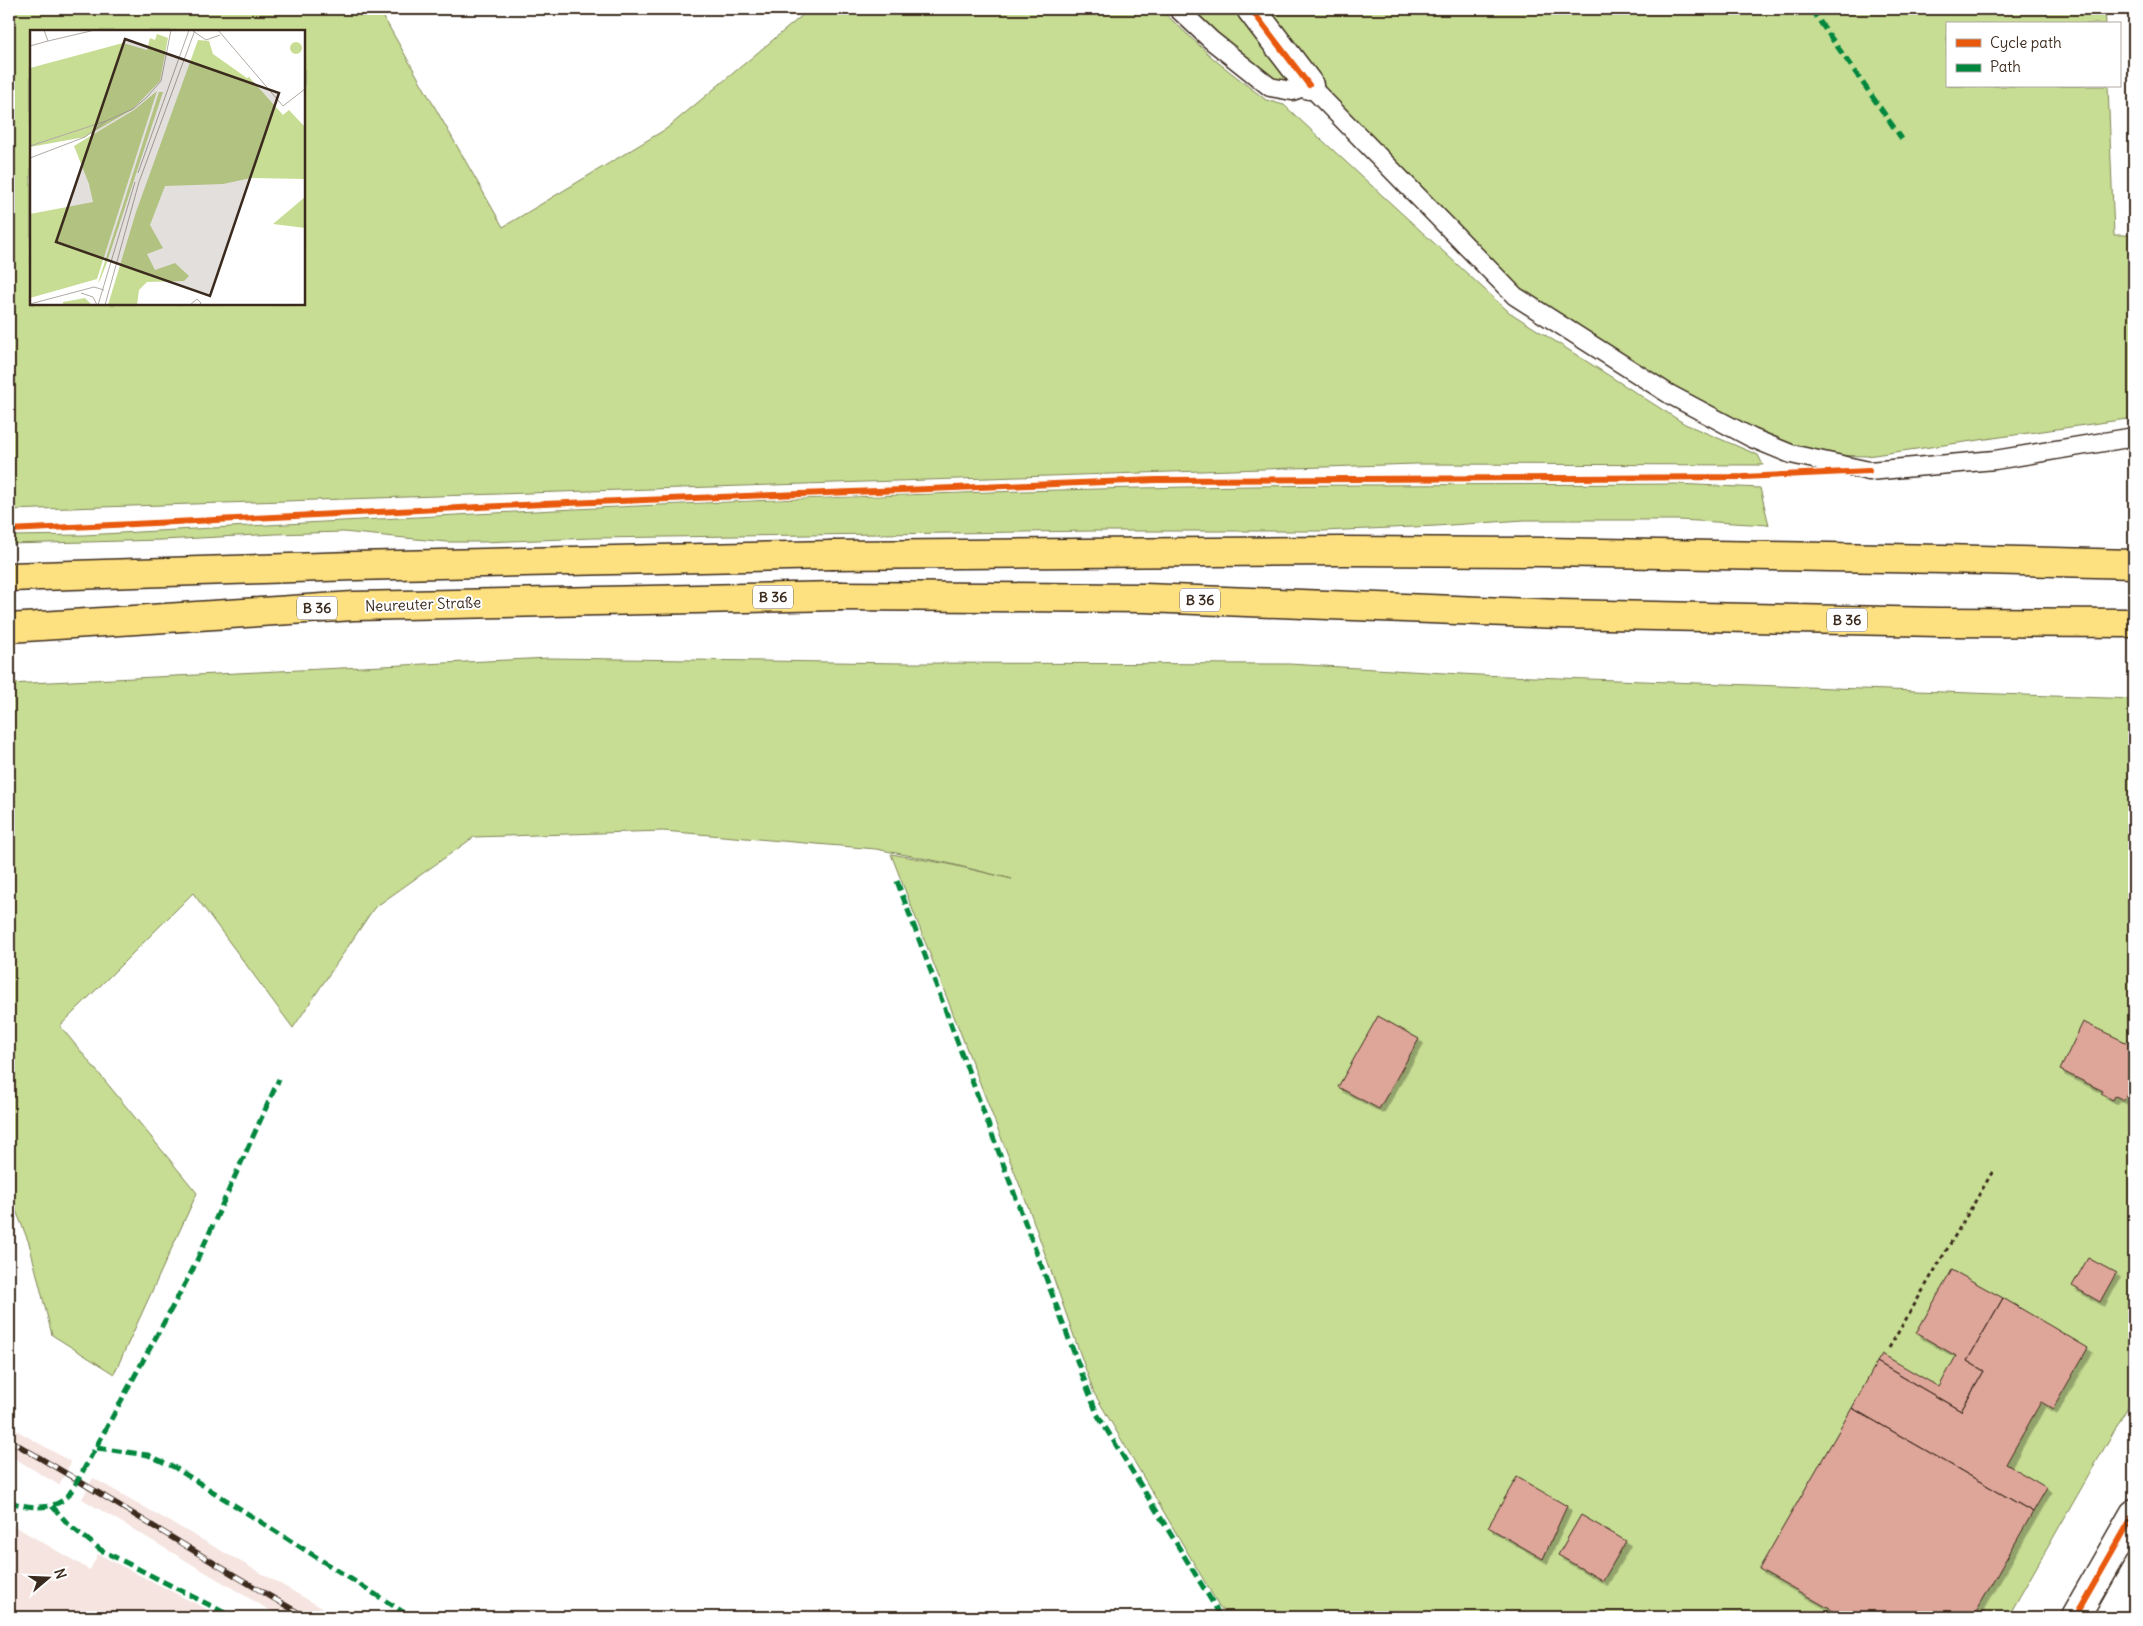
<svg xmlns="http://www.w3.org/2000/svg" width="2143" height="1626" font-family="Delius,sans-serif">
<style>
.built{fill:#f5e4e0}
.green{fill:#c7dd93;stroke:#818458;fill-rule:evenodd}
.building{fill:#dea599;stroke:#3b2a1e;filter:url(#shadow)}
.lines{fill:none;stroke-linecap:round;stroke-linejoin:round}
.service-casing{stroke:#3b2a1e;stroke-width:21}
.minor-casing{stroke:#3b2a1e;stroke-width:31}
.primary-casing{stroke:#3b2a1e;stroke-width:31}
.trunk-casing{stroke:#3b2a1e;stroke-width:31}
.path{stroke:#3b2a1e;stroke-width:3;stroke-dasharray:4 4;stroke-linecap:butt}
.service{stroke:#fff;stroke-width:18}
.minor{stroke:#fff;stroke-width:28}
.primary{stroke:#fde080;stroke-width:28}
.trunk{stroke:#fde080;stroke-width:28}
.rail-casing{stroke:#3b2a1e;stroke-width:5.5}
.rail{stroke:#fff;stroke-width:4;stroke-dasharray:11;stroke-linecap:butt}
.quiet{stroke:#00873e;stroke-width:5;stroke-dasharray:10 5;stroke-linecap:butt}
.cycleway-casing{stroke:#fff;stroke-width:9}
.cycleway{stroke:#e8590c;stroke-width:6}
.labels{text-anchor:middle;dominant-baseline:central;stroke-width:4;stroke-linejoin:round;paint-order:stroke}
.shield{fill:#fff;stroke:#766a62;stroke-width:1}
.shield-label{font-size:14px;font-weight:bold;fill:#3b2a1e}
.street-label{font-size:15px;fill:#3b2a1e;stroke:#fff}
.inset-road{fill:none;stroke:#b1aaa5;stroke-width:1}
.view{fill:#3b2a1e;fill-opacity:0.15;stroke:#3b2a1e;stroke-width:2.5}
.inset-edge{fill:none;stroke:#3b2a1e;stroke-width:2.5}
</style>
<defs>
<filter id="shadow"><feDropShadow dx="4.5" dy="4.5" stdDeviation="0" flood-color="#0004"/></filter>
</defs>
<rect width="100%" height="100%" fill="#fff"/>
<filter id="ink" filterUnits="userSpaceOnUse"><feTurbulence type="fractalNoise" baseFrequency=".02" numOctaves="2"/><feDisplacementMap in="SourceGraphic" scale="10" xChannelSelector="R" yChannelSelector="G"/><feConvolveMatrix kernelMatrix="1 2 1 2 8 2 1 2 1" color-interpolation-filters="sRGB"/></filter>
<g filter="url(#ink)">
<path class="built" d="M9 1426 71 1462 59 1485 9 1455Z
M93 1478 289 1589 338 1617H281L82 1499Z
M9 1523 90 1570 98 1554 222 1617H9Z"/>
<path class="green" d="M9 9H379L503 227 666 129 810 9H1160L1215 60 1266 100 1284 105 1509 312 1685 424 1758 455 1763 465 1416 464 9 510ZM31 31H304V304H31Z
M1178 9H2105L2106 24H1947V86H2108L2114 235H2134V418L1867 456 1791 454 1515 296 1309 85 1270 87Z
M1677 484 1760 488 1769 525 1679 520H1524L1436 526 1323 531H1094L594 538 482 542H447L343 532 276 534 162 540 9 544V536L84 535C452 515 820 494 1188 487 1351 484 1514 485 1677 484Z
M549 658 903 663 1289 664 1479 675 2134 699V1396L2008 1617H1228L1219 1606 1094 1393 1032 1217 891 854 948 864 1012 879 947 863 876 849 663 831 474 837 374 908 293 1028 193 893 60 1026 197 1193 114 1374 52 1335 29 1243 9 1193V684Z"/>
<path class="building" d="M1378 1016 1419 1039 1379 1109 1338 1087Z
M2083 1022 2134 1046V1079L2124 1100 2115 1096 2113 1100 2101 1094 2103 1091 2060 1070Z
M2088 1258 2116 1273 2100 1302 2072 1286Z
M1952 1270 2003 1298 1967 1361 1984 1371 1961 1411 1877 1362 1882 1354 1939 1387 1956 1356 1916 1333Z
M2003 1298 2088 1348 2053 1409 2041 1402 2006 1464 2047 1488 2033 1512 1852 1408 1877 1362 1961 1411 1984 1371 1967 1361Z
M1852 1408 2033 1512 1973 1617H1844L1759 1569Z
M1517 1477 1567 1506 1543 1559 1488 1527Z
M1581 1515 1626 1541 1603 1581 1558 1555Z"/>
<g class="lines">
<g class="service-casing">
<path id="service" d="M1178 9 1211 40 1270 87 1292 91 1309 85 1515 296 1669 394 1752 438 1791 454 1869 471 1995 460 2134 437"/>
</g>
<g class="minor-casing">
<path id="minor" d="M1251 9 1309 85
M2075 1617 2134 1514"/>
</g>
<g class="primary-casing">
<path id="primary" d="M9 577 354 566 832 555
M9 628 354 606 839 596"/>
</g>
<g class="trunk-casing">
<path id="trunk" d="M832 555 1342 551 1545 552 1943 559 2134 564
M839 596 1145 598 1560 614 1939 622 2134 623"/>
</g>
<path class="path" d="M1889 1348 1993 1171"/>
<use href="#service" class="service"/>
<use href="#minor" class="minor"/>
<use href="#primary" class="primary"/>
<use href="#trunk" class="trunk"/>
<g class="rail-casing">
<path id="rail" d="M9 1440C109 1497 205 1560 306 1617"/>
</g>
<use href="#rail" class="rail"/>
<path class="quiet" d="M1811 9 1902 139
M897 881 1097 1414 1216 1608 1219 1617
M97 1448 148 1455 174 1467 411 1617
M9 1502C27 1507 51 1512 67 1497 71 1492 75 1485 78 1480L193 1269 279 1079
M52 1506 70 1526 101 1550 233 1617"/>
<g class="cycleway-casing">
<path id="cycleway" d="M1251 9 1309 85
M9 530 543 504 1156 480 1743 477 1869 471
M2075 1617 2134 1514"/>
</g>
<use href="#cycleway" class="cycleway"/>
</g>
</g>
<g class="labels">
<g class="shield">
<rect x="753" y="585.5" width="40" height="23" rx="4"/>
<rect x="1180" y="588.5" width="40" height="23" rx="4"/>
<rect x="297" y="596.5" width="40" height="23" rx="4"/>
<rect x="1827" y="608.5" width="40" height="23" rx="4"/>
</g>
<g class="shield-label">
<text x="773" y="597">B 36</text>
<text x="1200" y="600">B 36</text>
<text x="317" y="608">B 36</text>
<text x="1847" y="620">B 36</text>
</g>
<g class="street-label">
<text transform="translate(423 604) rotate(-2)">Neureuter Straße</text>
</g>
</g>
<g transform="translate(30 30)">
<rect width="275" height="275" fill="#fff"/>
<path d="M127 4 138 8 130 51 103 79 55 107 0 117V38L93 13 117 20 120 8 125 10ZM168 10 179 11 183 24 217 48 219 47 253 85 259 80 275 97V149L221 148 193 154 135 156 120 195 133 218 117 224 125 240 145 233 159 246 154 251 117 252 109 260 107 275H78L106 182ZM260 18a6 6 0 1 1 12 0a6 6 0 1 1-12 0ZM127 61 67 249 0 268V184L63 172 59 154 44 116 104 80ZM129 62H133L76 235 70 250 68 253ZM275 167V198L243 194ZM55 268 62 275H33V272Z" fill="#c7dd93"/>
<path class="inset-road" d="M188 0 253 76 275 59M163 1 176 10 190 5M18 11 65 0M0 16 18 11 14 0M0 116 76 91 103 79 117 67 131 51 141 0M0 128 55 107 76 91M108 143 159 0M109 152 165 0M51 263 63 267 67 275M0 274 64 257 74 260M68 275 105 152M75 275 109 152M160 275 167 269 171 273 169 275"/>
<path class="view" d="M95 9 249 63 180 266 26 212Z"/>
<rect width="275" height="275" class="inset-edge"/>
</g>
<rect width="2143" height="1626" fill="none" stroke="#fff" stroke-width="30"/>
<rect x="15" y="15" width="2113" height="1596" fill="none" stroke="#3b2a1e" stroke-width="2" filter="url(#ink)"/>
<rect x="1946" y="22" width="175" height="65" fill="#ffffff" stroke="#b1aaa5"/>
<rect x="1956" y="39" width="25" height="8" fill="#e8590c" stroke="#b1aaa5"/>
<text x="1990" y="48" font-size="15" fill="#3b2a1e">Cycle path</text>
<rect x="1956" y="64" width="25" height="8" fill="#00873e" stroke="#b1aaa5"/>
<text x="1990" y="72" font-size="15" fill="#3b2a1e">Path</text>
<g transform="translate(48 1578) rotate(71)" stroke="#ffffff" stroke-width="4" paint-order="stroke">
<path d="M0-4L9 19L0 12L-9 19Z" fill="#3b2a1e"/>
<text y="-8" font-size="14" font-weight="bold" text-anchor="middle" fill="#3b2a1e">N</text>
</g>
</svg>
